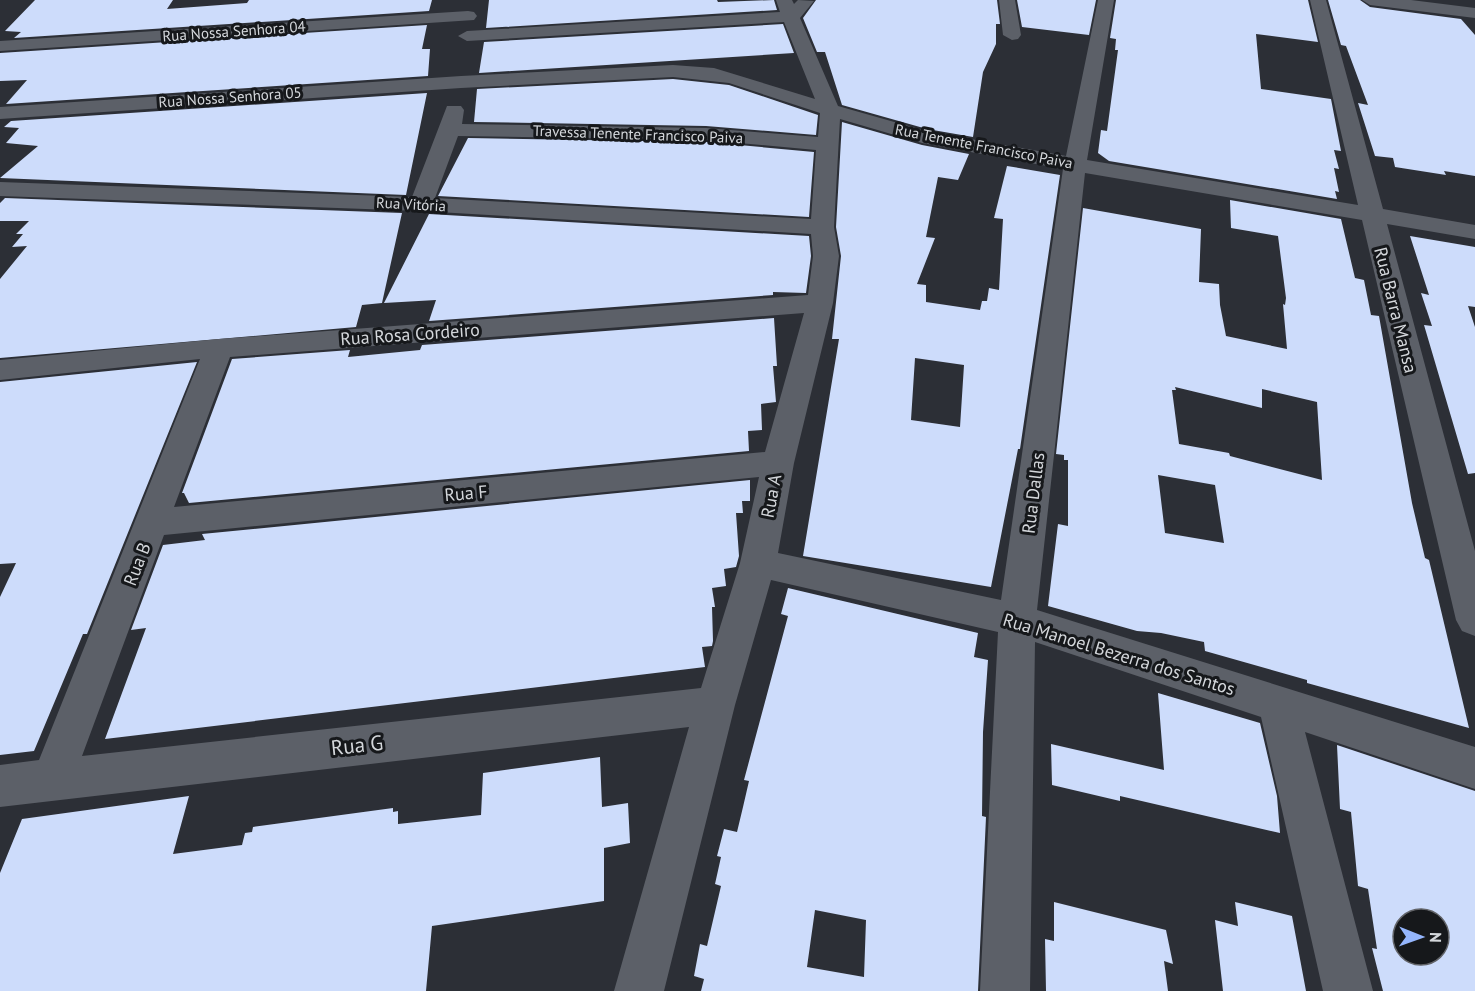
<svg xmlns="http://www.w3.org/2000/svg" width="1475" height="991" font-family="'PT Sans',sans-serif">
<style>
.building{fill:#cddcfb;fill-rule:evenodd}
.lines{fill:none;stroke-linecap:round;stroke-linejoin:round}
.minor{fill:#5c6068;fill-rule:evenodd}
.labels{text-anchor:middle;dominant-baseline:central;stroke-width:6;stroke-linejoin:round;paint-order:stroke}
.far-street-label{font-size:15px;fill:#d4d7db;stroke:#16181b}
.street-label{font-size:18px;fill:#d4d7db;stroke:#16181b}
.near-street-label{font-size:21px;fill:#d4d7db;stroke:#16181b}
</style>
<rect width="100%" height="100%" fill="#2c2f36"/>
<path class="building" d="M35 0H173L167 9 247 3 249 0H432L429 11 14 38 21 32 5 31Z
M489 0H717L718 2 774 0 777 10 486 28Z
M816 0H997L1000 24H996V44L983 72 973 137 927 129 842 105 825 52H817L803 18Z
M1017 0H1096L1089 35 1022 27Z
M1116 0H1308L1318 42 1256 34 1261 89 1331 99 1341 151 1334 150 1339 169 1334 168 1339 192 1335 191 1337 199 1109 161 1098 153 1101 130 1107 131 1118 50H1115L1116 39 1110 38Z
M1328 0H1360L1370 7 1461 19 1475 35V176L1444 171 1446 175 1395 167 1393 158 1375 156 1358 103 1368 105 1346 46 1341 45Z
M783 24 794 53 479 73 484 42Z
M427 25 422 49H430L428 76 6 104 27 80 0 81V53Z
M673 79 729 85 818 115 816 135 706 126 474 122 477 89Z
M427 93 406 195 0 178 38 146 6 143 19 128 4 127 11 121Z
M842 122 922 145 969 154 958 180 938 177 926 237 935 238 917 284 926 285V302L980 310 982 301H987L989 288 999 290 1003 219 994 218 1007 166 1060 175 1020 449H1018L991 587 803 556 839 339H832L841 256 836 227ZM915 358 964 365 960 427 911 420Z
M468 138 706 142 814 152 809 217 438 196Z
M5 198 402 213 382 303 362 305 356 327 0 358V279L27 246 12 247 23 234H16L29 221H0V203Z
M1230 200 1341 219 1355 278 1364 280 1371 315 1379 316 1412 503 1425 558 1429 560 1469 728 1307 683V680L1205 651 1204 642 1161 633 1137 631 1048 606 1058 524 1068 526V460H1064V455L1056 454 1083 208 1201 229 1199 282 1219 284 1220 305 1226 336 1287 349 1283 304 1285 305 1286 298 1278 236 1231 228ZM1175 387 1262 408V389L1317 402 1322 480 1230 456 1229 453 1179 444 1172 390H1176ZM1158 475 1215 485 1224 543 1165 533Z
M429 214 809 236 811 256 806 293 773 292V295L429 321 436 300 384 303Z
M1410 236 1475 247V307L1468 306 1475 327V473L1468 474 1424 325 1432 326 1421 293 1429 295Z
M774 318 777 366H773L776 402 761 404 762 430 748 431 749 451 189 503 184 493H182L232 359 350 350 348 357 420 350 422 345Z
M197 362 87 634H83L34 751 0 755V597L16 563 0 564V382Z
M750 480V501H742L743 513H736L739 556 736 567 724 569 726 586 712 588 715 607H712L713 641 712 646 702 647 705 667 105 739 146 628 131 630 163 545 205 540 202 534Z
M788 588 978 633 974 657 988 660 983 732 982 816 986 817 978 991H701L704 979 694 976 700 944 707 946 721 886 715 884 721 857 717 856 724 829 737 832 743 807 749 781 744 780 788 616 781 614ZM815 910 866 920 864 977 807 967Z
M1158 693 1260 723 1277 796 1280 833 1120 796V801L1052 785 1051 744 1164 770Z
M1337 745 1475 791V991H1383L1372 948 1377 949 1368 889 1358 886 1351 812 1340 809ZM1403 919H1439V955H1403Z
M600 757 602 807 628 803 630 843 604 848V901L432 926 426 991H0V873L22 819 189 796 173 854 242 845 245 833 252 832 253 827 393 808V812L398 811V824L481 815 483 773Z
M1054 902 1166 930 1173 964 1164 961 1168 991H1046L1045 939 1054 941Z
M1235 902 1292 916 1306 991H1223L1215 920 1238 926Z"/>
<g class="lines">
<path class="minor" d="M776 0H792L794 4 798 0 814 1 800 18 838 106 926 131 1066 156 1098 0H1114L1087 160 1358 205 1310 0H1326L1383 209 1475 225V239L1387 224 1475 551V636L1462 631 1456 620 1362 220 1085 173 1037 610 1475 747V789L1305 732 1373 991H1323L1261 717 1035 642 1030 991H980L998 632 771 580 735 705 664 991H614L689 727 0 807V765L39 760 200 359 0 380V360L219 339 808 295 813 256 811 234 421 211 0 196V182L412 197 447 106H461L464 110 462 124 706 128 818 137 820 113 729 83 673 77 461 88 0 119V107L461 76 673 65 714 68 815 99 784 22 467 41 458 36 467 31 780 12ZM840 119 922 143 1063 169 1001 600 778 553 794 463 833 303 839 256 834 227ZM458 136 706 140 816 150 811 219 435 198ZM804 313 765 452 174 507 230 357ZM759 477 740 563 701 688 82 756 164 535Z
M999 0H1015L1021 35 1018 39 1012 40 1003 35Z
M1362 0H1411L1475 8V18L1370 5Z
M468 11 474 12 477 16 474 20 0 51V41Z"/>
</g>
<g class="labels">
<g class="far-street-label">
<text transform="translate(234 31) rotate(-4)">Rua Nossa Senhora 04</text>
<text transform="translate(230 97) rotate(-4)">Rua Nossa Senhora 05</text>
<text transform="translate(638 134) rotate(2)">Travessa Tenente Francisco Paiva</text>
<text transform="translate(984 146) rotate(11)">Rua Tenente Francisco Paiva</text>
<text transform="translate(411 204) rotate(3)">Rua Vitória</text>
</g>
<g class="street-label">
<text transform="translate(1396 310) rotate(76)">Rua Barra Mansa</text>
<text transform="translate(410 334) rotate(-4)">Rua Rosa Cordeiro</text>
<text transform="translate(466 493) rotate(-5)">Rua F</text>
<text transform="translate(1033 493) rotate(-83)">Rua Dallas</text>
<text transform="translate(771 496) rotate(-79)">Rua A</text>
<text transform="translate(137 564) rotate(-69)">Rua B</text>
<text transform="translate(1119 654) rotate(17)">Rua Manoel Bezerra dos Santos</text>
</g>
<g class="near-street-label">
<text transform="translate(357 745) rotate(-6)">Rua G</text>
</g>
</g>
<g transform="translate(1421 937) rotate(91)"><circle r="28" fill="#16181b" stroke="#626468" stroke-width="1.5"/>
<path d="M0-4.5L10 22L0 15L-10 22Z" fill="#95b6fd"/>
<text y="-9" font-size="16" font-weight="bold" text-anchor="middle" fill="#d4d7db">N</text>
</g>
</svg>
